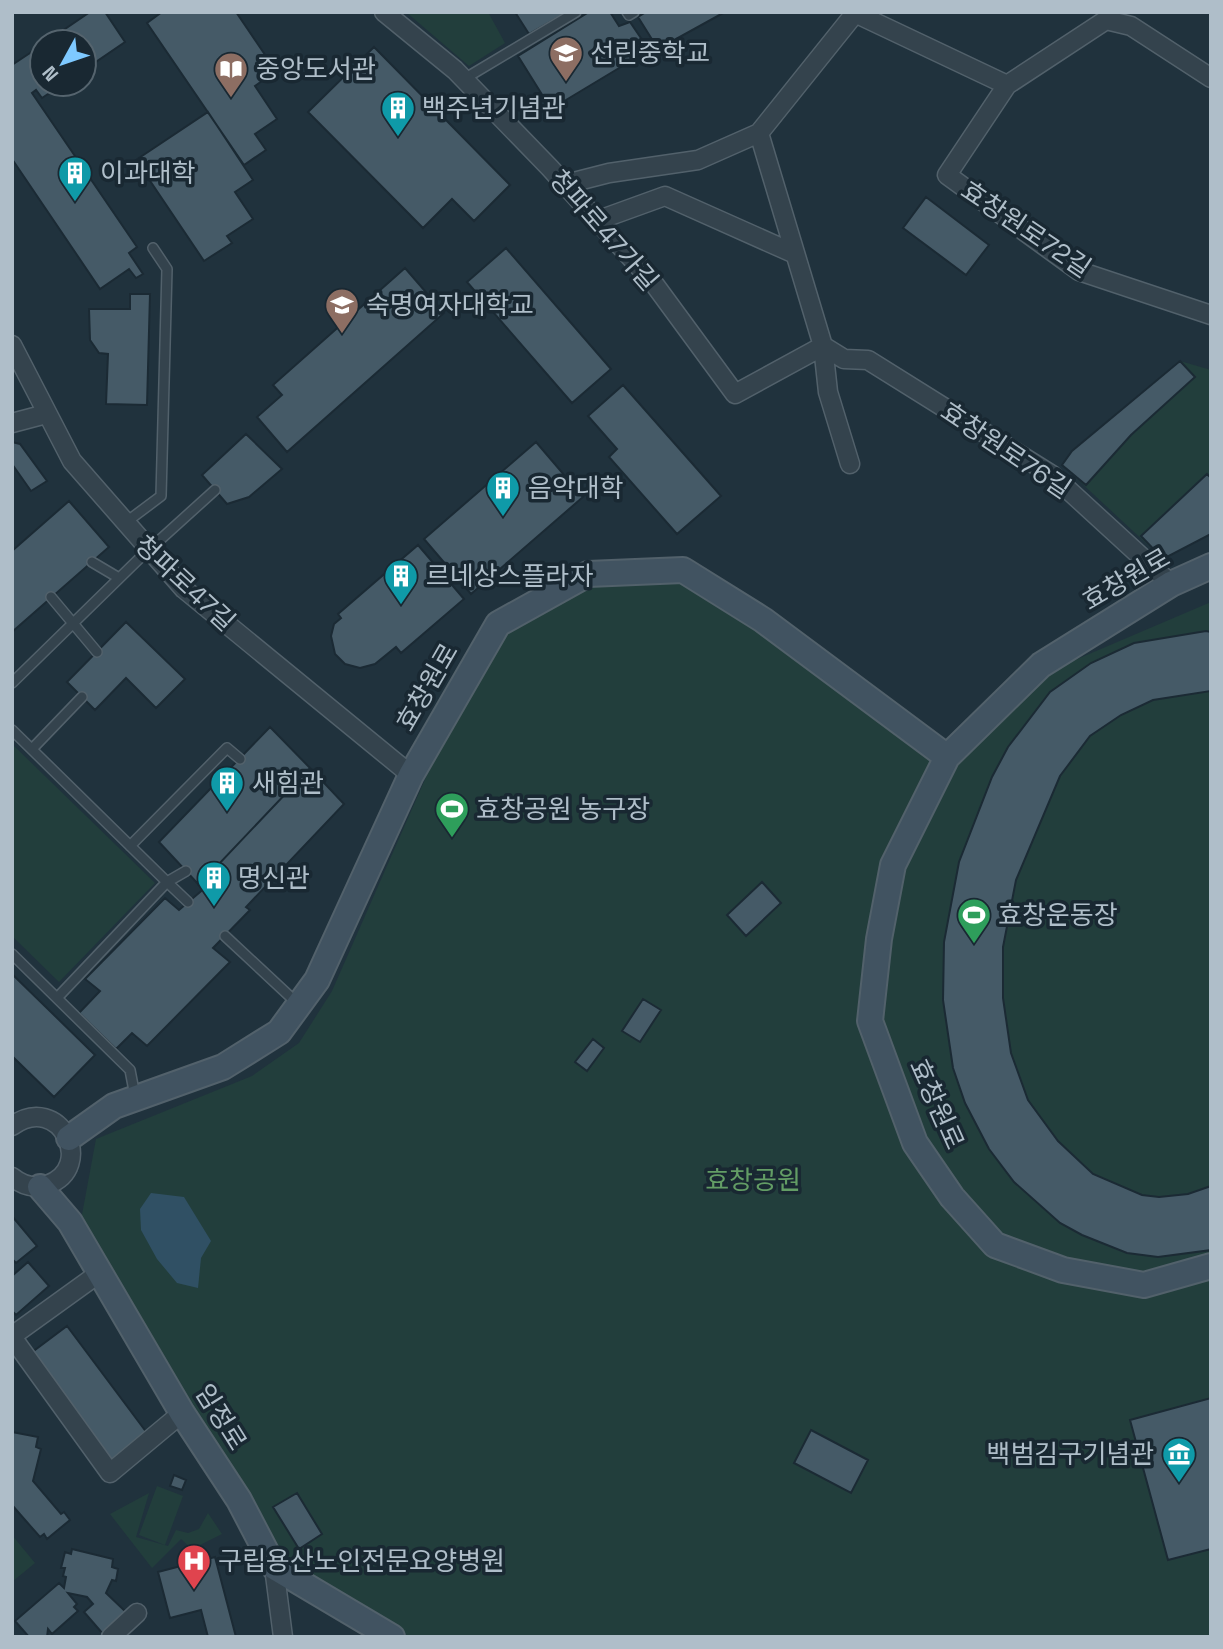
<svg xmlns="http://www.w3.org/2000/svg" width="1223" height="1649" font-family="'Space Grotesk','Noto Sans KR',sans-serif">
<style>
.green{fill:#223e3c}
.water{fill:#305064}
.building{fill:#455a67;stroke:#1b2a34;stroke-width:2}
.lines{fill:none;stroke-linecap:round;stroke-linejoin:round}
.lane-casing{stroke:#52616b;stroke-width:12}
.street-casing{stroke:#52616b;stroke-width:21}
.secondary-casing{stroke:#52616b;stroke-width:28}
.lane{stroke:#34434d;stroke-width:9}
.street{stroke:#34434d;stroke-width:18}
.secondary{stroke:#415361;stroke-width:24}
.labels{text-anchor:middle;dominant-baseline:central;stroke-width:7;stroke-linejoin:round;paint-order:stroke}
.poi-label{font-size:26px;fill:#afbec9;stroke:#192832;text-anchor:start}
.street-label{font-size:26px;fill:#afbec9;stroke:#192832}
.park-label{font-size:26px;fill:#639d65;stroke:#192832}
</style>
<rect width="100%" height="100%" fill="#20323d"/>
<path class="green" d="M406 12H488L505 43 469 66Z
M1180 361 1211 370V534L1163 559 1062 465 1072 451Z
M680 579 760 626 950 766 1047 672 1211 602V1637L408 1636 291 1569 251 1496 217 1463 81 1220 96 1139 252 1076 299 1043 332 991 427 775 505 630 592 582Z
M12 744 155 883 59 982 12 936Z
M157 1486 183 1496 165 1545 139 1535Z
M149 1493 136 1537 168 1546 176 1530 188 1533 199 1529 208 1513 222 1534 192 1549 181 1539 152 1568 110 1514Z
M12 1535 35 1563 12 1582Z"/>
<path class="water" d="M151 1193 184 1197 211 1241 201 1258 198 1288 177 1283 157 1259 141 1230 140 1209Z"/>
<path class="building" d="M90 12H105L125 42 84 70V42H46Z
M162 12H236L276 71 255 86 277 119 255 134 266 150 244 165 147 23Z
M515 12H567L529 34Z
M589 12H610L619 26 630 22 649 50 551 109 518 56Z
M646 12H725L658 49 638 17Z
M42 45V84H63L42 98 36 90 32 93 137 247 129 253 143 274 136 278 129 269 100 289 12 159V65Z
M374 47 510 185 474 221 452 199 423 228 308 112Z
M208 112 253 180 235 192 253 219 227 236 232 243 204 261 136 160Z
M926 197 989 245 966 275 903 228Z
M506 248 611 369 572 403 467 282Z
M405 268 444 313 287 452 257 417 282 395 273 385Z
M130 294H150L147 405 106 404 108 354 99 353 90 340 89 309H130Z
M1180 361 1195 377 1131 435 1086 485 1062 465 1072 451Z
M623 385 721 496 677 534 609 457 617 449 588 416Z
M246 434 282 469 249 497 227 504 202 475Z
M12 442 20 444 47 481 31 491 12 464Z
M536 442 583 497 471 594 424 539Z
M1207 474 1211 478V534L1163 559 1141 536Z
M69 501 109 547 12 632V551Z
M418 545 464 599 401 653 396 647 375 664 360 668 345 664 335 654 331 636 334 624 341 618 338 614Z
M126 622 185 679 156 708 126 678 95 710 67 682Z
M1206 631 1211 632V691L1153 700 1121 715 1090 736 1060 776 1016 880 1003 947V998L1011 1053 1028 1100 1058 1141 1093 1174 1142 1195 1159 1197 1188 1194 1211 1186V1250L1158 1257 1127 1253 1082 1235 1060 1223 1014 1182 989 1149 965 1103 953 1068 943 1000 944 942 959 862 992 777 1008 747 1050 692 1091 663 1134 643Z
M270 727 310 768 199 885 159 842Z
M310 768 344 804 246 907 250 910 213 948 230 962 147 1046 132 1033 116 1049 79 1013 100 991 85 979 165 898 179 910 206 887 199 885Z
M762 882 781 903 746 936 727 915Z
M12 974 95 1055 54 1097 12 1056Z
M643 999 661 1010 640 1042 622 1031Z
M593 1039 604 1048 587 1071 575 1062Z
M12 1216 37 1246 16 1263 12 1259Z
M28 1262 49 1286 16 1315 12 1311V1276Z
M67 1326 150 1437 114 1464 31 1353Z
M1211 1398V1549L1168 1560 1130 1420Z
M811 1430 868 1460 851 1493 794 1463Z
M12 1432 38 1437 36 1447 41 1449 33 1481 61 1514 64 1512 70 1520 47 1539 44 1534 40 1537 12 1505Z
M174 1475 186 1480 182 1490 170 1486Z
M297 1493 322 1534 299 1549 273 1507Z
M72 1549 113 1559 112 1567 118 1569 116 1581 112 1580 106 1593 127 1613 103 1634 84 1612 93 1604 87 1597 68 1593 77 1604 74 1607 78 1611 52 1634 48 1629 47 1637H29L15 1621 59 1583 64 1588 66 1577 63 1576 65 1568H61L65 1552 71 1554Z
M215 1557 236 1637H208L201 1610 170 1618 158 1572Z"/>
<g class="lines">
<g class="lane-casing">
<path id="lane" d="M627 12 629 15 634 12
M464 79 576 12
M125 523 161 496 167 269 153 248
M152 547 215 490
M92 562 119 578
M51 597 97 652
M12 683 145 553
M12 730 167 882 57 998
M32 749 82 697
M130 846 227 748 240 759
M186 871 167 882 188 902
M225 936 298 1004
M12 954 130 1070 135 1096"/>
</g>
<g class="street-casing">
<path id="street" d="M384 12 455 70 550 168 652 281 735 394 823 346 828 392 850 464
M855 13 1007 85 1106 20 1131 26 1211 78
M1007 85 947 175 1079 271 1211 315
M759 133 823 346 844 359 868 360 1052 475 1171 584
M562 185 609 173 698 160 759 133 856 12
M596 221 665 196 795 254
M12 345 72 461 184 589 411 775
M12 423 46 414
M12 1126C60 1091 97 1168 47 1185 34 1189 22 1185 12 1177
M12 1336 98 1274
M12 1337 110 1473 182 1413
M274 1567 283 1637
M111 1637 137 1613"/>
</g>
<g class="secondary-casing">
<path id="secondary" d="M947 757 893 865 879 939 870 1021 915 1143 952 1197 995 1245 1063 1270 1144 1285 1211 1266
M69 1138 114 1106 223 1067 279 1032 317 980 411 775 498 624 588 574 683 570 763 620 947 757 1041 665 1171 584 1211 566
M40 1187 70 1222 182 1413 239 1500 274 1567 392 1637"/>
</g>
<use href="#lane" class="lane"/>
<use href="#street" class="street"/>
<use href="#secondary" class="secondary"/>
</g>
<defs>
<g id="school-pin" transform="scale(1.75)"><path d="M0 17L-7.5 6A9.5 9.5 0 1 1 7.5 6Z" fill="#8d6e63" stroke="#192832"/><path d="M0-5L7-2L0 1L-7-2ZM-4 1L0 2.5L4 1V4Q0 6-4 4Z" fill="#fff"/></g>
<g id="library-pin" transform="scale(1.75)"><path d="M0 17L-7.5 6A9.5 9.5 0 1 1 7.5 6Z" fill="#8d6e63" stroke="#192832"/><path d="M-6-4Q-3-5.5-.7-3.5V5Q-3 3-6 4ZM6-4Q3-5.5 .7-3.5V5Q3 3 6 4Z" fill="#fff"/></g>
<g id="building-pin" transform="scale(1.75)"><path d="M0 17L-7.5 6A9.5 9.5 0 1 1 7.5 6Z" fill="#0f9aa8" stroke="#192832"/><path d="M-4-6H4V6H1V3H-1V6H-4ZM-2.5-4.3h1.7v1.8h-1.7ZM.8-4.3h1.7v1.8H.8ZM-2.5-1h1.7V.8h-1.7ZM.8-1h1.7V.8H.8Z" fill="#fff"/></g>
<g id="university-pin" transform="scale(1.75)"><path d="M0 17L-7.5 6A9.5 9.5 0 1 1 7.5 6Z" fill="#8d6e63" stroke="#192832"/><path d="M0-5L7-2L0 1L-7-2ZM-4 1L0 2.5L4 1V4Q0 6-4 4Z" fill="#fff"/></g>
<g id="stadium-pin" transform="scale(1.75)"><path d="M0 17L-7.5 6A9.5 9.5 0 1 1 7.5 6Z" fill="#2e9e5b" stroke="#192832"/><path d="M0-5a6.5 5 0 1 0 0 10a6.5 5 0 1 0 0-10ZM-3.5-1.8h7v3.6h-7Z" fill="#fff"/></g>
<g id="museum-pin" transform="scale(1.75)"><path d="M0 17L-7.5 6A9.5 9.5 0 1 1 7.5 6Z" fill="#0f9aa8" stroke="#192832"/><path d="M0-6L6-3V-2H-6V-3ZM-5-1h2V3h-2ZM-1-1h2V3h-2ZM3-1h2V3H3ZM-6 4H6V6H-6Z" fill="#fff"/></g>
<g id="hospital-pin" transform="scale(1.75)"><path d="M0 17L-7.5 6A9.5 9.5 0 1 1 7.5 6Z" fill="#e0444e" stroke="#192832"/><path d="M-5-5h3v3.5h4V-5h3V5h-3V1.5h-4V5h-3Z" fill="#fff"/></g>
</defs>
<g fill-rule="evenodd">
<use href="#school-pin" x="566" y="53"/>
<use href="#library-pin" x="231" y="69"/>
<use href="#building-pin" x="398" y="108"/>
<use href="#building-pin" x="75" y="173"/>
<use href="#university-pin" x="342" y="305"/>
<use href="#building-pin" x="503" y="488"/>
<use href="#building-pin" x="401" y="576"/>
<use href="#building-pin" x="227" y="783"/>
<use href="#stadium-pin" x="452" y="809"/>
<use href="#building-pin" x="214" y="878"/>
<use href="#stadium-pin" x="974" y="915"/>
<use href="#museum-pin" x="1179" y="1454"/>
<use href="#hospital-pin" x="194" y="1561"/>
</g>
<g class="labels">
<g class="poi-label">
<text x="590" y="53">선린중학교</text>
<text x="256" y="69">중앙도서관</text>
<text x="422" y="108">백주년기념관</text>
<text x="100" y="173">이과대학</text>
<text x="366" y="305">숙명여자대학교</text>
<text x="528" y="488">음악대학</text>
<text x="426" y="576">르네상스플라자</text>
<text x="252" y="783">새힘관</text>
<text x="476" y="809">효창공원 농구장</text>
<text x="238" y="878">명신관</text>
<text x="998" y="915">효창운동장</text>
<text x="1154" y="1454" text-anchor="end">백범김구기념관</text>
<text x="218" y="1561">구립용산노인전문요양병원</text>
</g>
<g class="street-label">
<text transform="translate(1026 229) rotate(34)">효창원로72길</text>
<text transform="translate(604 230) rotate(49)">청파로47가길</text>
<text transform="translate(1006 450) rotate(34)">효창원로76길</text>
<text transform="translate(1126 579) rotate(-30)">효창원로</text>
<text transform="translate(185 583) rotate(43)">청파로47길</text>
<text transform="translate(427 687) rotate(-60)">효창원로</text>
<text transform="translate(937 1104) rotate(66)">효창원로</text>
<text transform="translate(221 1417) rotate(58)">임정로</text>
</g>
<g class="park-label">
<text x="753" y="1180">효창공원</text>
</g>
</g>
<rect width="1223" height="1649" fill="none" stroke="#afbec9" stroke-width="28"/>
<g transform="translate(63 63) rotate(230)"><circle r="33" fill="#192832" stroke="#55646e" stroke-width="2"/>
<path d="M0-5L12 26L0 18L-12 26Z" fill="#7ec9ff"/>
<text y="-10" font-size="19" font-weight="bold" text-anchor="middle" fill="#afbec9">N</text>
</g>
</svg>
